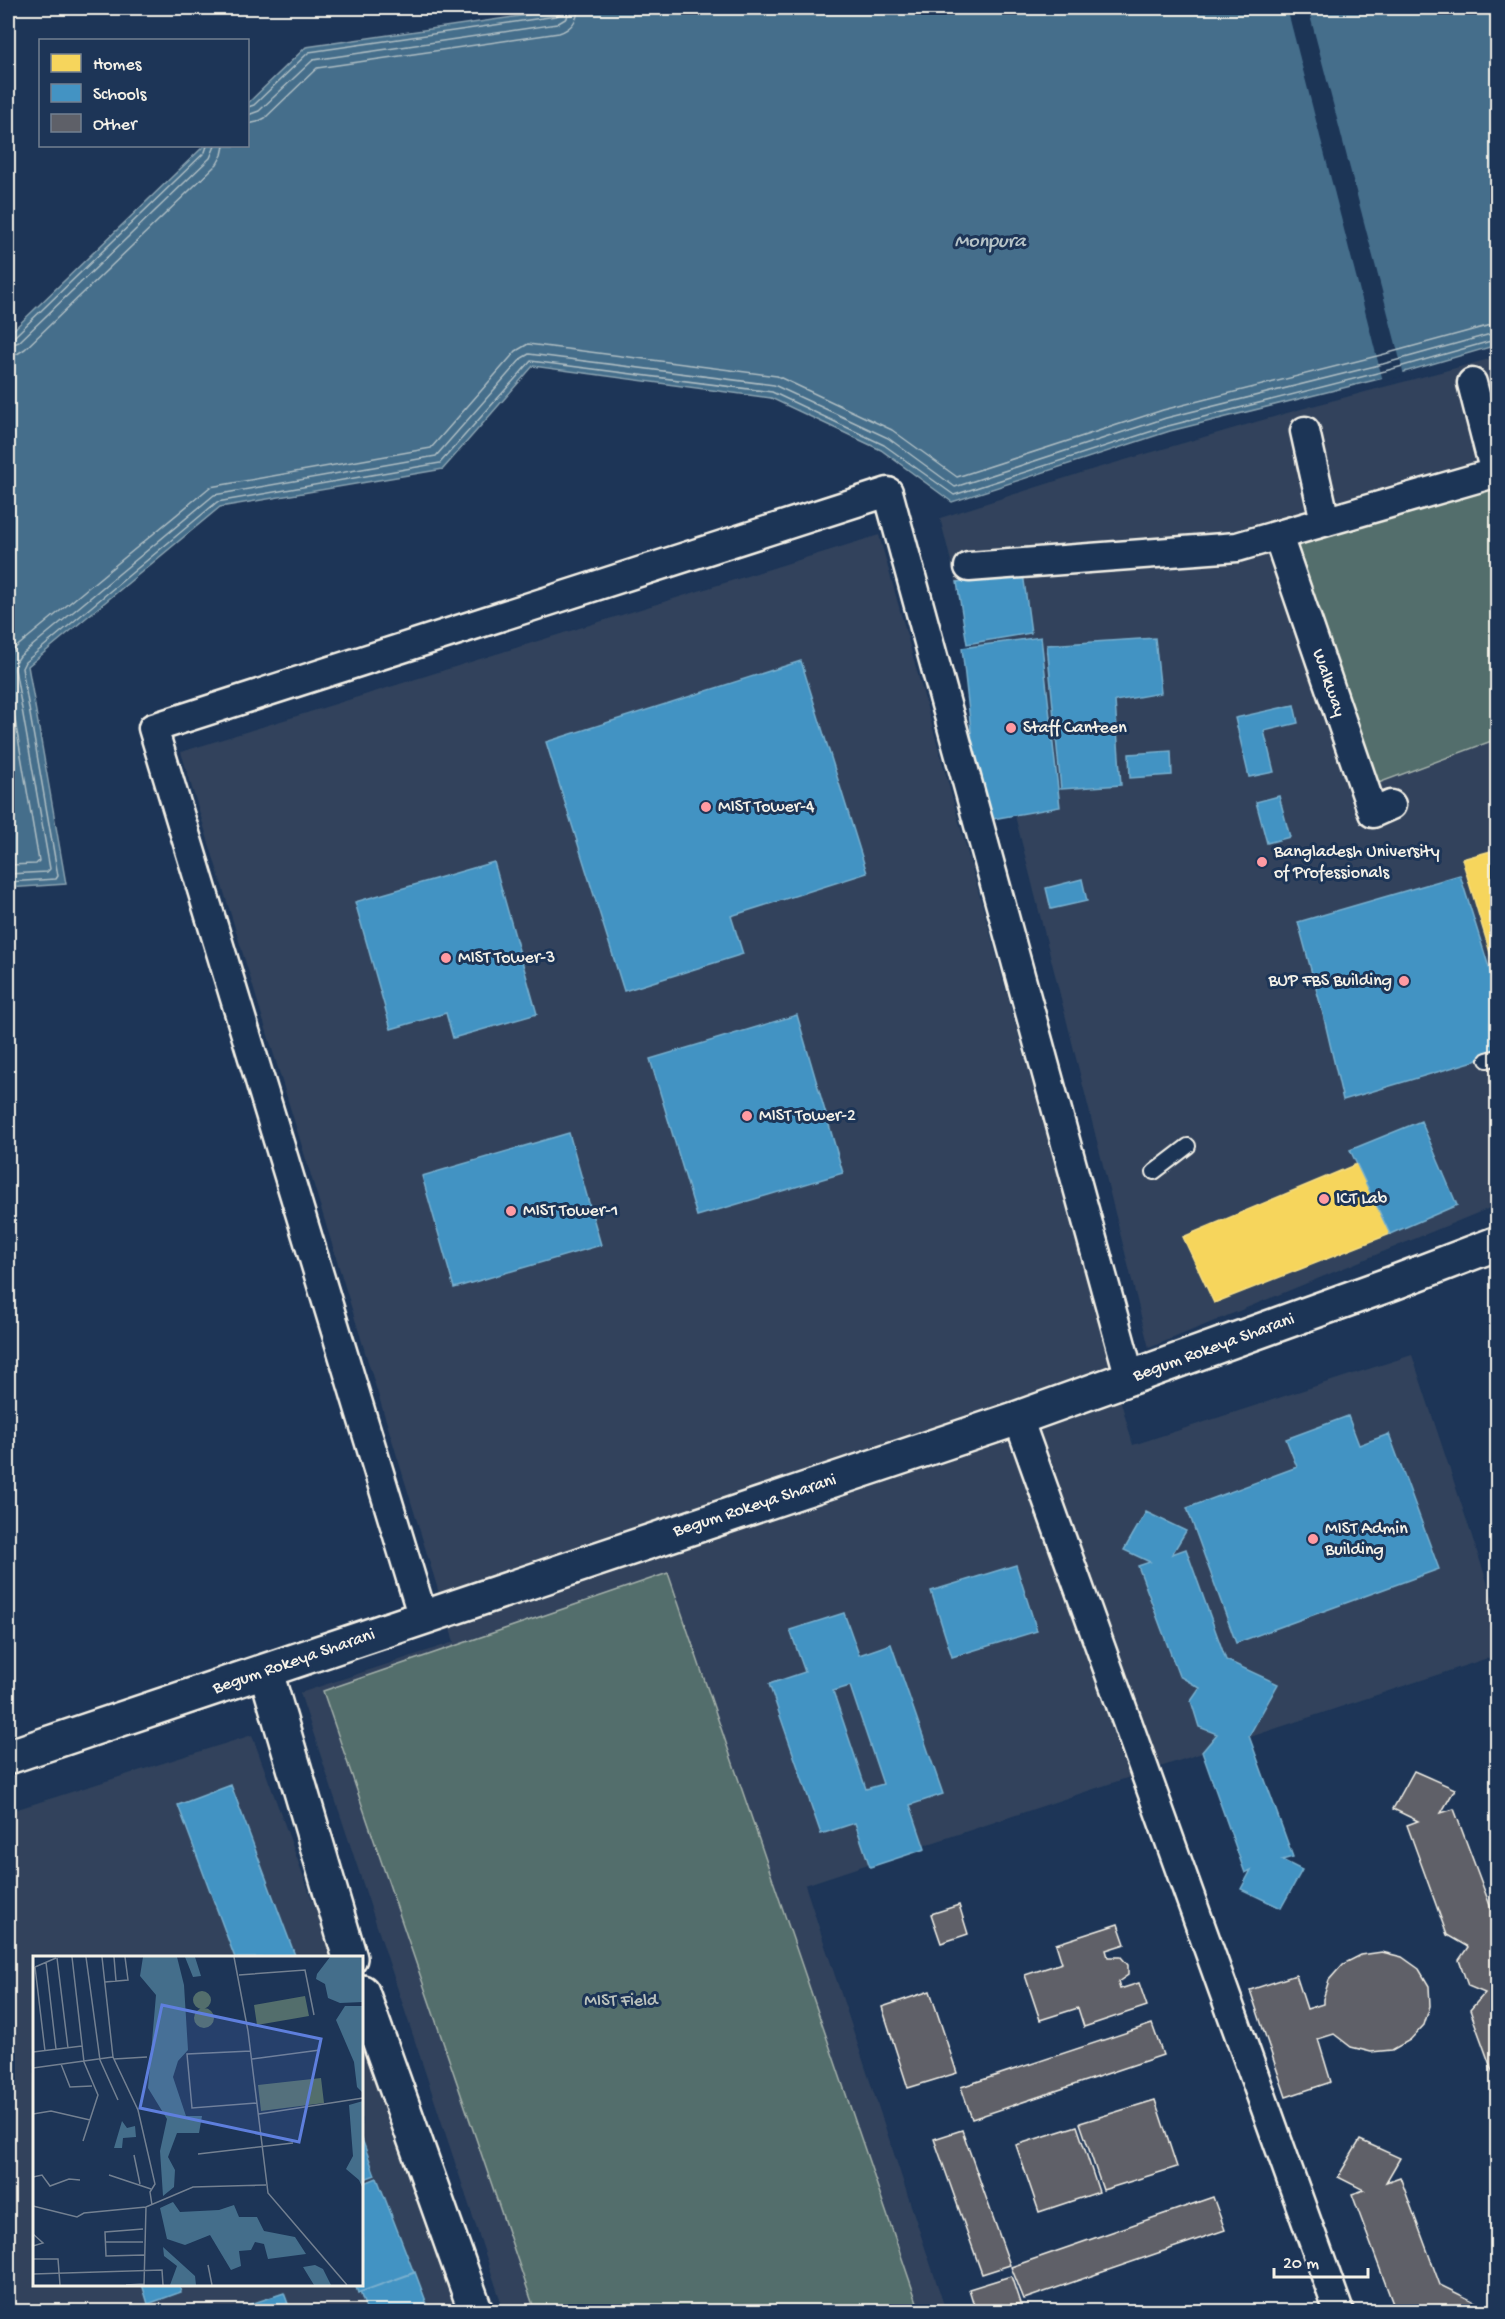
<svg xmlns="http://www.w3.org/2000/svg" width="1505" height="2319" font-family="'Gochi Hand',sans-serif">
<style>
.built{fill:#30425c}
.green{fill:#536e6c;stroke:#a4b0aa;stroke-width:1.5}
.water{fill:#446e8b;stroke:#8aa2b0;stroke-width:1.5}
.pier{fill:#1d3557}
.homes{fill:#f6d55c;stroke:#f5dd86;stroke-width:1.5}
.schools{fill:#4393c3;stroke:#78afce;stroke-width:1.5;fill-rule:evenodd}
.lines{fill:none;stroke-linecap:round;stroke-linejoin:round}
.shore{stroke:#aebdc3;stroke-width:1.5}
.building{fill:#5e6068;stroke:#f4f1e8;stroke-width:1.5}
.lane-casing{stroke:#f4f1e8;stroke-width:18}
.street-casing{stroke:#f4f1e8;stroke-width:33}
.secondary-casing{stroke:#f4f1e8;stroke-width:38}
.lane{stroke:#1d3557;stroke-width:14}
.street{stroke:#1d3557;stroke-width:28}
.secondary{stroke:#1d3557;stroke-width:33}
.poi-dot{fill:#ff9aa2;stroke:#1d3557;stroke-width:2}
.labels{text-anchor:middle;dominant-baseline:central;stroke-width:6;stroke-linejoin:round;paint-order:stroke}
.street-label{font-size:18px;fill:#f4f1e8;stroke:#1d3557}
.poi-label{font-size:18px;fill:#f4f1e8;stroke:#1d3557;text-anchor:start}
.park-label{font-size:18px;fill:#bcc3bd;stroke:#1d3557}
.water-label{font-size:20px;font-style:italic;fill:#b6c3c7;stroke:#1d3557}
.inset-road{fill:none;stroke:#738091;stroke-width:1.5}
.view{fill:#5e7fdd;fill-opacity:0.15;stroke:#5e7fdd;stroke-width:3}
.inset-edge{fill:none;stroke:#f4f1e8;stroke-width:3}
</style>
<rect width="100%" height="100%" fill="#1d3557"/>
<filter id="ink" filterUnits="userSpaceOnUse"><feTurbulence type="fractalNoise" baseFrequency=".0167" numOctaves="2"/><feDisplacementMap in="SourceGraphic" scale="12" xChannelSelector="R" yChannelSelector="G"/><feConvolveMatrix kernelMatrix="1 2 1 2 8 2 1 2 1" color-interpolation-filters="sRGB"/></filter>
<g filter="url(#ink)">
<path class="built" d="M1497 357V1205L1149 1348 940 518 1087 471 1301 409Z
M879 535 1133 1445 1412 1355 1497 1612V1655L805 1885 946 2311H504L300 1693 454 1642 181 752Z
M252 1735 333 1957 34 1958V2284H362V2036L462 2311H8V1812Z"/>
<path class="green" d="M1497 481V739L1373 785 1291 540Z
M668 1573 920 2311H535L323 1691Z"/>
<path class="water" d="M575 8H1497V345L1387 377 1170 431 952 502 881 450 771 398 533 366 443 469 220 507 28 666 66 884 8 888V335L204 146H248V103L306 47Z"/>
<path class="pier" d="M1287 8H1308L1404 375 1383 381Z"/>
<path class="homes" d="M1498 849V979L1462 859Z
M1357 1164 1390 1234 1214 1303 1183 1237Z"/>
<path class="schools" d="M1023 573 1031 633 967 644 957 582Z
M1041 637 1060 807 981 821 962 648Z
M1155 638 1161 693 1115 701 1121 785 1061 789 1047 645Z
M801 661 867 873 731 916 743 954 624 991 546 742Z
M1294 705 1298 723 1264 731 1274 772 1249 777 1235 718Z
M1171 751 1172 775 1130 778 1129 754Z
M1279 796 1290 837 1267 843 1256 802Z
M494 862 537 1014 453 1038 446 1013 391 1029 355 902Z
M1460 875 1498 996V1054L1343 1100 1323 1014 1298 922Z
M1082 879 1087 901 1051 909 1046 888Z
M797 1015 843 1173 697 1216 650 1059Z
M1421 1121 1457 1205 1390 1234 1350 1150Z
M569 1133 601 1245 454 1288 422 1176Z
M1348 1416 1359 1445 1389 1434 1439 1569 1236 1643 1187 1508 1297 1467 1286 1439Z
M1146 1512 1186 1531 1172 1554 1186 1549 1226 1660 1278 1684 1249 1736 1293 1857 1282 1860 1302 1870 1281 1908 1241 1889 1251 1870 1245 1873 1202 1752 1217 1734 1199 1727 1191 1701 1200 1688 1179 1676 1138 1566 1150 1562 1124 1550Z
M1016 1565 1037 1631 952 1657 931 1591Z
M844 1613 859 1655 891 1644 943 1794 910 1805 925 1849 870 1867 855 1823 821 1834 769 1684 805 1672 790 1630ZM850 1686 883 1784 866 1789 833 1691Z
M231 1785 296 1958H235L178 1805Z
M362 2139 375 2175 362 2180Z
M377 2178 414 2273 358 2293 355 2284H362V2184Z
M415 2272 430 2312H367L360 2292Z
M142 2284H179L181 2292 148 2304Z
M284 2293 291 2312H227Z"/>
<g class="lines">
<path class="shore" d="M248 107 254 105 309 52 556 16 561 13 562 8
M248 115 259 111 313 60 557 24 567 18 569 8
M248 124 257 122 265 118 317 68 559 33C571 29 578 20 578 8
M8 339 14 337 205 152 207 146
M8 346 19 342 210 158 215 146
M8 355 17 354 25 349 217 164 222 155 224 146
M8 658 14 649 210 487 431 448 516 351 528 344 777 376 892 430 957 477 1163 410 1381 355 1498 323
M8 679 39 861 36 864 8 865
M8 874 47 872 50 869 15 669 16 662 20 656 214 495 436 456 522 358 529 354 774 385 888 438 955 487 1166 418 1383 364 1498 332
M8 882 56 879 58 876 22 668 25 662 217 502 440 463 531 361 772 392 884 445 954 495 1168 426 1385 371 1498 339"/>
</g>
<path class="building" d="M1414 1771 1455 1789 1441 1813 1454 1809 1494 1916 1498 1918V2087L1470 2010 1485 1993 1468 1986 1459 1960 1468 1947 1447 1935 1407 1825 1418 1821 1393 1809Z
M959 1905 968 1934 941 1943 931 1914Z
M1118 1924 1125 1944 1106 1950 1108 1957H1121L1128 1965V1975L1118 1982 1120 1989 1139 1983 1147 2006 1084 2027 1078 2008 1040 2020 1025 1975 1062 1963 1056 1944Z
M1382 1952 1402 1957 1419 1969 1429 1986 1430 2006 1424 2025 1410 2040 1392 2050 1371 2052 1351 2047 1334 2034 1318 2039 1331 2082 1286 2097 1250 1990 1296 1975 1307 2009 1323 2004V1999L1329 1980 1343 1964 1361 1955Z
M930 1991 957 2073 908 2088 882 2007Z
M1152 2024 1163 2055 972 2119 961 2087Z
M1155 2100 1177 2167 1103 2190 1080 2123Z
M1077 2126 1099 2192 1039 2212 1016 2145Z
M962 2130 1010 2265 982 2274 934 2139Z
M1360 2140 1400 2158 1386 2182 1400 2177 1440 2285 1479 2304 1482 2312H1406L1393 2304 1352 2194 1364 2190 1338 2177Z
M1213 2197 1225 2230 1024 2299 1011 2267Z
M1011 2276 1020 2303 995 2312H976L969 2289Z"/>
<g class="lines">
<g class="lane-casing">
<path id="lane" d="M1487 1060 1498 1057
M1154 1172 1188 1146"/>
</g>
<g class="street-casing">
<path id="street" d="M1472 383 1495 473
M1305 431 1325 521
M1278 536 1373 813 1391 805
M969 567 1237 547 1498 472
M1018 1418 1339 2312
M423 1618 153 728 888 492 1130 1378"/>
</g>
<g class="secondary-casing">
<path id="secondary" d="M266 1672 350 1958
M8 1757 1018 1418 1393 1283 1498 1243
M362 1992 476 2312"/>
</g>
<use href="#lane" class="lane"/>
<use href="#street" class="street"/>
<use href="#secondary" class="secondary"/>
</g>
</g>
<g class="poi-dot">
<circle cx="1011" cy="728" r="6"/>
<circle cx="706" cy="807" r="6"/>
<circle cx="1262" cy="862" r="6"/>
<circle cx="446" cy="958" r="6"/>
<circle cx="1404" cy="981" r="6"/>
<circle cx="747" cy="1116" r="6"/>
<circle cx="1324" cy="1199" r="6"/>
<circle cx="511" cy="1211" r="6"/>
<circle cx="1313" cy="1539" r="6"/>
</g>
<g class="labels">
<g class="street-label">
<text transform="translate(1328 683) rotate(71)">Walkway</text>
<text transform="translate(1214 1348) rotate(-20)">Begum Rokeya Sharani</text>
<text transform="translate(755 1506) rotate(-18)">Begum Rokeya Sharani</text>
<text transform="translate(294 1662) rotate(-19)">Begum Rokeya Sharani</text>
</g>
<g class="poi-label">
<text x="1023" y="728">Staff Canteen</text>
<text x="718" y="807">MIST Tower-4</text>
<text x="1274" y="852">Bangladesh University<tspan x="1274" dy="21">of Professionals</tspan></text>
<text x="458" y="958">MIST Tower-3</text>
<text x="1392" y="981" text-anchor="end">BUP FBS Building</text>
<text x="759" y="1116">MIST Tower-2</text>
<text x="1336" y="1199">ICT Lab</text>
<text x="523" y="1211">MIST Tower-1</text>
<text x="1325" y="1529">MIST Admin<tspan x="1325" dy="21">Building</tspan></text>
</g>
<g class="park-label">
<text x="621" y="2001">MIST Field</text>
</g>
<g class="water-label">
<text x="990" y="242">Monpura</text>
</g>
</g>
<g transform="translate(33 1956)">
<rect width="330" height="330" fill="#1d3557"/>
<path d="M160 44a9 9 0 1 1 18 0a9 9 0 1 1-18 0ZM272 40 276 60 224 69 221 49ZM161 62a10 10 0 1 1 20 0a10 10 0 1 1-20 0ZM288 122 291 147 228 155 225 129Z" fill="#536e6c"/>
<path d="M110 1H144L151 29 155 94 145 105 140 121 153 160H169L166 177H144L135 201 142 214 141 231 130 240 127 195 134 163 115 132 123 39 107 20ZM152 1H162L168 20 160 21ZM297 1H330V46L307 47 295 42 292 28 283 23 284 18ZM312 50H330V137L324 131 321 106 303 64ZM330 145V233L326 224 313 213 320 200 316 149ZM89 165 94 172 102 170 103 181 90 182 89 192H81ZM140 246 147 256 186 254 201 249 206 261H224L231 275 262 281 273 298 235 303 231 288 222 286 218 294 206 295 208 310 198 314 177 279 152 289 134 283 127 252ZM130 291 162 320 163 329H137L144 310 131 300ZM282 309 290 313 298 329H281L270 311Z" fill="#446e8b"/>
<path class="inset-road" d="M39 1 51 106 65 139 50 185M53 1 67 104 85 144M69 1 80 101 105 154 122 228 117 236 119 249M81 1 83 25M201 1 215 75 235 237 314 329M24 2 35 92M13 6 23 93M2 11 12 95M2 11 23 2M206 19 272 14 281 59M72 26 95 24 92 1M218 95 154 98 159 152 224 147M0 96 49 90M81 103 114 101M219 103 287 94M28 108 37 131 59 130M0 112 80 101M0 158 18 155 57 164M226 158 330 142M165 198 260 187M101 199 107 228M76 219 118 233M0 221 9 219 17 230 36 223 47 224M0 250 44 261 51 257 113 251 160 231 233 229M110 273 72 276 73 300 111 299M0 278 10 287 0 290M73 286H110M0 303H25L27 329M175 309 179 329M0 318 129 314 130 329M93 329 111 328M111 329 113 251"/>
<path class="view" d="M129 49 288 83 266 186 107 152Z"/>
<rect width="330" height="330" class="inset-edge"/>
</g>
<rect width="1505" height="2319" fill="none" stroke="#1d3557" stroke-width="30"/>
<rect x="15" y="15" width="1475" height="2289" fill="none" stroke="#f4f1e8" stroke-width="2" filter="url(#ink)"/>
<rect x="39" y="39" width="210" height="108" fill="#1d3557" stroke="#738091" stroke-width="1.5"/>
<rect x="51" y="54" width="30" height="18" fill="#f6d55c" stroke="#738091" stroke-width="1.5"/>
<text x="93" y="69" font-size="18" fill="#f4f1e8">Homes</text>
<rect x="51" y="84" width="30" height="18" fill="#4393c3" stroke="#738091" stroke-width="1.5"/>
<text x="93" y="99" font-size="18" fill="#f4f1e8">Schools</text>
<rect x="51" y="114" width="30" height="18" fill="#5e6068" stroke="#738091" stroke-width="1.5"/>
<text x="93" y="129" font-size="18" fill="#f4f1e8">Other</text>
<path d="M1274 2268v9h94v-9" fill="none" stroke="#f4f1e8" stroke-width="3"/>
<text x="1283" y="2268" font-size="18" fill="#f4f1e8" stroke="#1d3557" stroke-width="4.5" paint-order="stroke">20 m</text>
</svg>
